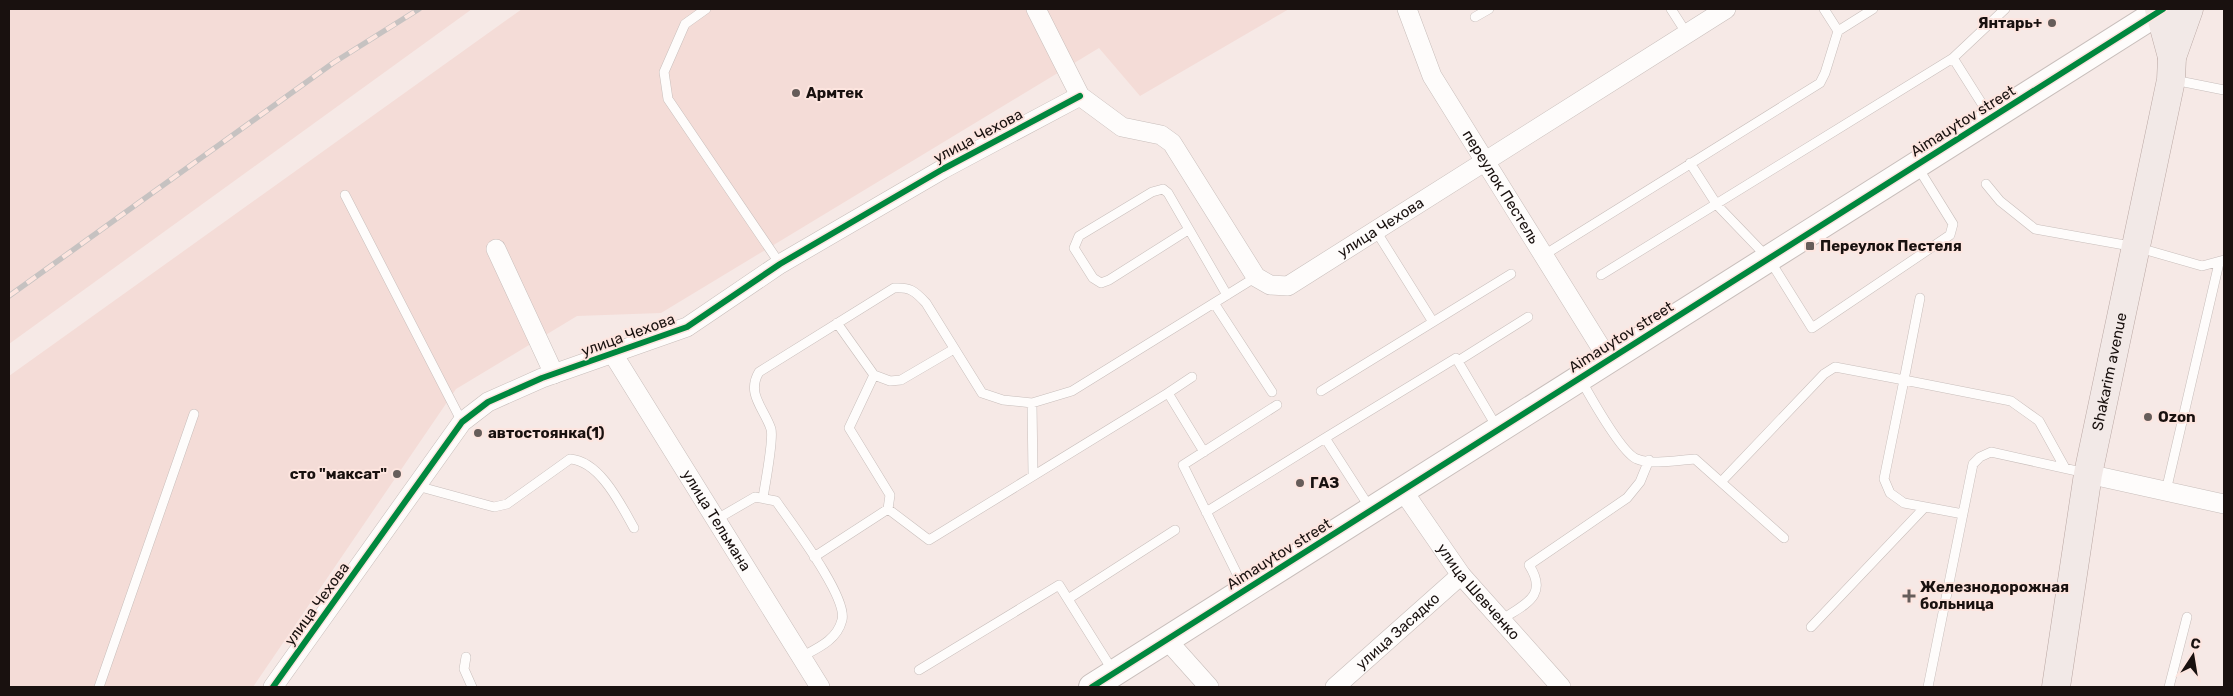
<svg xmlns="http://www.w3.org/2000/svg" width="2233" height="696" font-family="Rubik,sans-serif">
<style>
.built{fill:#f4dcd7}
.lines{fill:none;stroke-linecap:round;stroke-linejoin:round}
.lane-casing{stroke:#c8bebb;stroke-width:10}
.street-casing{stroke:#c8bebb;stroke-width:20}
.secondary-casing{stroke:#c8bebb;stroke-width:28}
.primary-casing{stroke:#baa7a3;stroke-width:29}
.lane{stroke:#fefcfb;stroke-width:9}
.street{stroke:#fefcfb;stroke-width:19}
.secondary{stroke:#fefcfb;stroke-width:26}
.primary{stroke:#f2e9e7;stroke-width:28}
.rail-casing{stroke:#c6c2c1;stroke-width:5.5}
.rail{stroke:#fde5df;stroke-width:4;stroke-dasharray:11;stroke-linecap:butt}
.cycleway-casing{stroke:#fde5df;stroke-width:9}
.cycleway{stroke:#00873e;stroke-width:6}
.poi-dot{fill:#665d5a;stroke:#fde5df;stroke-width:2}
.labels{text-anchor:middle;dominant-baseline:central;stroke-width:4;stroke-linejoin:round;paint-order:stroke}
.poi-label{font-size:15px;font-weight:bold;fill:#19110f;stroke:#fde5df;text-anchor:start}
.street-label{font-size:15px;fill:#19110f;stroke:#fde5df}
</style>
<rect width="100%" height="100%" fill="#f6e9e6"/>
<path class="built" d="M9 9H472L9 344Z
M522 9H1289L1140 96 1099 48 661 313 577 316 456 389 253 687H9V376Z"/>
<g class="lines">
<g class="lane-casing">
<path id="lane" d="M706 9 685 24 664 72 668 99 780 264
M1671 9 1687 34
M1824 9 1838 31
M1475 17 1489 9
M1953 58 1989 115
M2174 80 2224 90
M1690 163 1717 205 1769 259 1812 328 1950 235 1953 224 1917 166
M1986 184 2000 201 2035 229 2136 247 2202 266 2224 260
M345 195 462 422
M1188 230 1109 280 1101 283 1093 278 1074 248 1079 236 1152 192 1163 189 1168 193 1227 295
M1376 231 1433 322 1511 274
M1544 255 1820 83 1825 73 1838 31 1873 9
M1601 275 1953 58 2005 9
M1214 303 1272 392
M837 323 874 375
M1458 361 1528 317
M1192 377 1168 393 1204 452
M1581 380C1590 396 1622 454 1637 459 1653 465 1678 460 1695 459L1784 538
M1321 391 1433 322
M1032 403 1033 475
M1721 482 1824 374 1835 367 1904 380 1920 298
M417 486 494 507 507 504 570 459C600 461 621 505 634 528
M2166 491 2219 263
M763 498C765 484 774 439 771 429 764 408 746 394 759 372L894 288C910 287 915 291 926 303L982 393 1003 400 1032 403 1072 391 1256 277
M1370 508 1325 438 1456 358 1498 429
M888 509 890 495 849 428 874 375 890 381 901 380 954 349
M1206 512 1325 438
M1963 514 1904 503 1890 493 1884 479 1904 380 2011 401 2039 421 2065 468
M717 519 755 497 776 501C791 523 848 597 842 620 837 640 818 648 801 657
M814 557 888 509 929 540 1168 393
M1244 588 1183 465 1277 405
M1068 599 1175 530
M1501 620C1525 604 1549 596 1529 565L1627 498 1640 482 1649 460
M1811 627 1925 507
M466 657 464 669 472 687
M919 670 1059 585 1113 671
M99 687 194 414
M1928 687 1973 464 1980 457 1991 452 2086 473
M2169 687 2187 617"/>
</g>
<g class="street-casing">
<g id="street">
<path id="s1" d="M1036 9 1080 96 1122 127 1161 135 1172 143 1256 277 1270 285 1288 286 1726 9"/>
<path id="s2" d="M1407 9 1432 76 1608 359"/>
<path d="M496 249 554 374"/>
<path id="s3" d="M613 354 820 687"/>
<path d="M2088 474 2224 504"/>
<path id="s4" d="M1403 491 1461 575 1561 687"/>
<path d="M1167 640 1209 687"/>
<path d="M273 687 462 422 488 402 542 378 687 327 780 264 943 169 1080 96"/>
<path id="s5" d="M1335 687 1461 575"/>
</g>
</g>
<g class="secondary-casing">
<path id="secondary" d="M1092 687 2163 9"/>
</g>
<g class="primary-casing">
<g id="primary">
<path d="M2159 9 2172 57"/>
<path id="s6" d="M2056 687 2088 474 2171 80 2172 57 2189 9"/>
</g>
</g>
<use href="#lane" class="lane"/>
<use href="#street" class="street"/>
<use href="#secondary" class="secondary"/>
<use href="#primary" class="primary"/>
<g class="rail-casing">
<path id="rail" d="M9 296 333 63 419 9"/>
</g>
<use href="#rail" class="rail"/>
<g class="cycleway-casing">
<path id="cycleway" d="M273 687 462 422 488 402 542 378 687 327 780 264 943 169 1080 96
M1092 687 2163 9"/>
</g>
<use href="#cycleway" class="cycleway"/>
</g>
<g class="poi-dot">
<circle cx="2052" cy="23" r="5"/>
<circle cx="796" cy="93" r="5"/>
<rect x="1805" y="241" width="10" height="10" rx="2.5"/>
<circle cx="2148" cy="417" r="5"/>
<circle cx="478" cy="433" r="5"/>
<circle cx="397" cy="474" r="5"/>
<circle cx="1300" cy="483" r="5"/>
<path d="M1906.5 588.5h5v5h5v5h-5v5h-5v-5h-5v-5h5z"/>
</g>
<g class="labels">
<g class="poi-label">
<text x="2042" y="23" text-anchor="end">Янтарь+</text>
<text x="806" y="93">Армтек</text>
<text x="1820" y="246">Переулок Пестеля</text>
<text x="2158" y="417">Ozon</text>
<text x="488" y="433">автостоянка(1)</text>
<text x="387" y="474" text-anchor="end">сто "максат"</text>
<text x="1310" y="483">ГАЗ</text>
<text x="1920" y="587">Железнодорожная<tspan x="1920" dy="17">больница</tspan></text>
</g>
<g class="street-label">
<text transform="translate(1963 121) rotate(-32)">Aimauytov street</text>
<text transform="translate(978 136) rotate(-28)">улица Чехова</text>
<text stroke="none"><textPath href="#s2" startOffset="202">переулок Пестель</textPath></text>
<text stroke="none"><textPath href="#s1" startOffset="505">улица Чехова</textPath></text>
<text transform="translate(628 335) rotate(-20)">улица Чехова</text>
<text transform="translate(1621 337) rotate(-32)">Aimauytov street</text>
<text stroke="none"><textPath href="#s6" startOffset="320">Shakarim avenue</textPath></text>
<text stroke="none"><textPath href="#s3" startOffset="196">улица Тельмана</textPath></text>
<text transform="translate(1279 554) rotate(-32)">Aimauytov street</text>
<text stroke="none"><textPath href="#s4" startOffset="126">улица Шевченко</textPath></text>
<text transform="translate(317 604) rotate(-54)">улица Чехова</text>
<text stroke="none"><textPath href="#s5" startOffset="84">улица Засядко</textPath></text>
</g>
</g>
<rect width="2233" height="696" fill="none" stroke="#19110f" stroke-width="20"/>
<g transform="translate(2193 656) rotate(12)" stroke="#fde5df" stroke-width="4" paint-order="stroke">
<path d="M0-4L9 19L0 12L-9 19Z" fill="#19110f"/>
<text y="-8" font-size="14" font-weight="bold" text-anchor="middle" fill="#19110f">С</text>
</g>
</svg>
